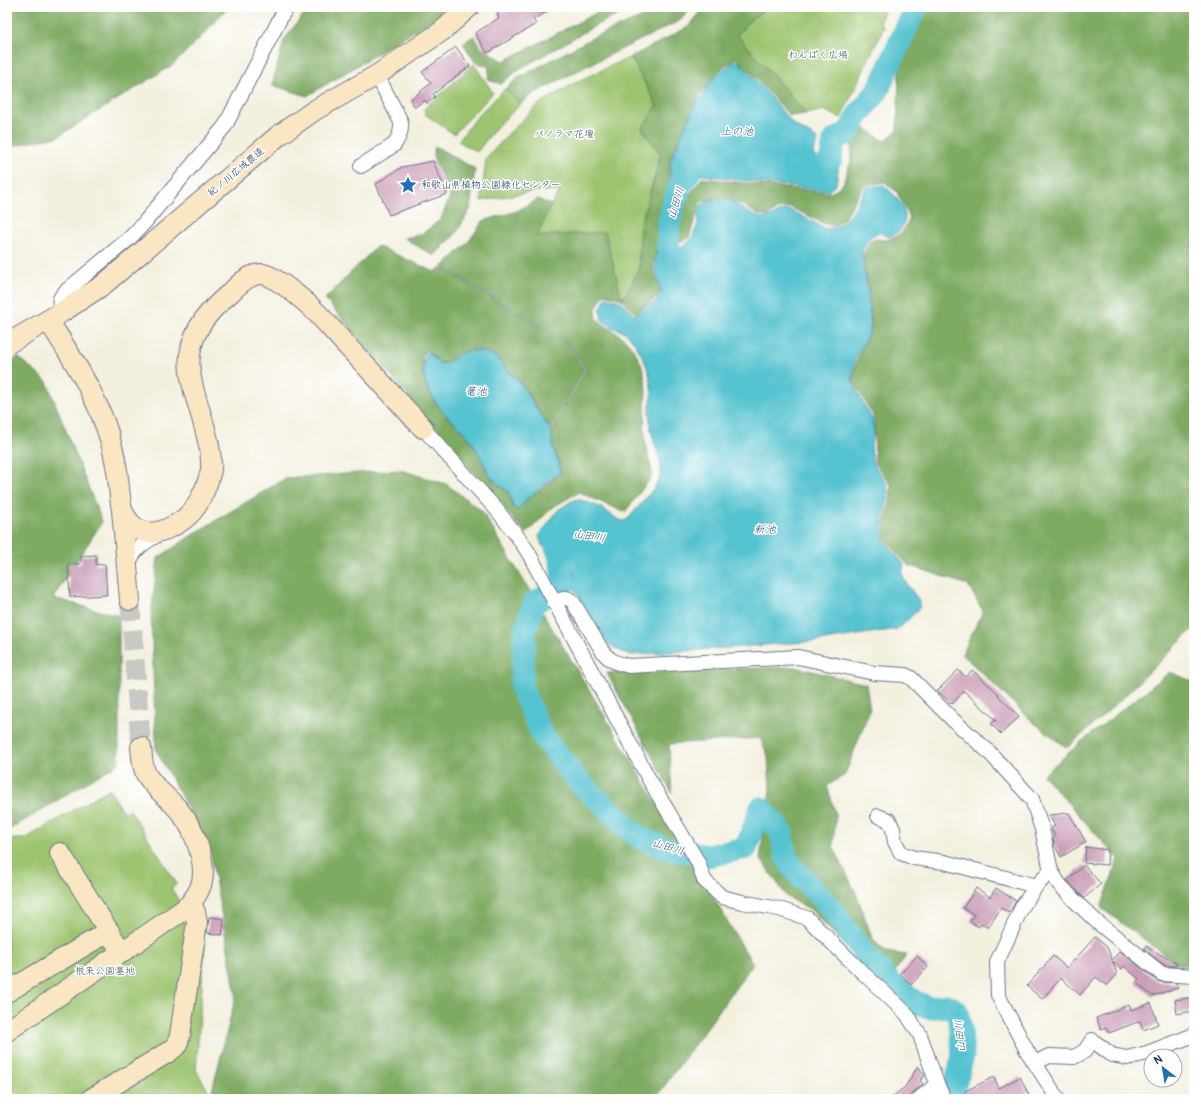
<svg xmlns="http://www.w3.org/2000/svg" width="1201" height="1106" font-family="Pangolin,'Klee One',sans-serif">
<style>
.green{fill:#9dc470;stroke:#5c7a67}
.forest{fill:#7eaa62;stroke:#4c6c60}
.water{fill:#57c3d0;stroke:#397997}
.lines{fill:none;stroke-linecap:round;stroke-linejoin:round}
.stream{stroke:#57c3d0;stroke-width:4}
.river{stroke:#57c3d0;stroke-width:23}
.building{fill:#cb9eb7}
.secondary-tunnel{stroke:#c8c9c4;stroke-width:20;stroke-dasharray:20 10;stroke-linecap:butt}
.street-casing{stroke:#67738b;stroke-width:16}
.secondary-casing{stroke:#67738b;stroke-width:22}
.street{stroke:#fff;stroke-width:14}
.secondary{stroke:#fbe6c4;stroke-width:20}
.labels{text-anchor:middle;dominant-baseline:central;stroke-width:3;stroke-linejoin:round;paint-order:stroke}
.park-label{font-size:10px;fill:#425c63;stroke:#fff}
.street-label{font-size:10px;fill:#1b2f5e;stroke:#fff}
.poi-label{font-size:10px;fill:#1b2f5e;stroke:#fff;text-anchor:start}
.water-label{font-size:11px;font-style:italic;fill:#2d5b80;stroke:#fff}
</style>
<rect width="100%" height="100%" fill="#fff"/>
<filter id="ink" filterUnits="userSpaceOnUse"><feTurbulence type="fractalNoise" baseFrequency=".025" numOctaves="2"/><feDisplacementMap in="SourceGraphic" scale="8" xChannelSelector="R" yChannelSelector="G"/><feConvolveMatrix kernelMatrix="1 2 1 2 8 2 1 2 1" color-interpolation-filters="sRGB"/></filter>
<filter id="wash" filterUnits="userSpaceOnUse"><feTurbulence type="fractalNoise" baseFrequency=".012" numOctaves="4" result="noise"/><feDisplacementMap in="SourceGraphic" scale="16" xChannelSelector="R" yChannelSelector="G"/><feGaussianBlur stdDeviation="0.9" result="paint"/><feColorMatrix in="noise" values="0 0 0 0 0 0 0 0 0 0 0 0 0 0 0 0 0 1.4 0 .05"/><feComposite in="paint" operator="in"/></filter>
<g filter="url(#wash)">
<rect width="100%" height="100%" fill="#f3f0de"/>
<path class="green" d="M769 7H885L880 23 884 27 841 118 823 110 807 114 737 35 751 19Z
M631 57 657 106 642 128 661 155 640 227 639 268 629 290 622 299 536 236 551 205 560 191H535L481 201 486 159 510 132 539 104 582 79Z
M474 64 493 93 454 134 426 115 424 109Z
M505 89 521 104 497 126 477 152 458 141 480 113Z
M109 789 124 813 130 810 177 884 171 888 205 943 196 1070 213 1099H7V839H25Z"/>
<path class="forest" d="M7 7H228L201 37 174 64 57 137 7 147Z
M309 7H451L444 13 307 96 272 85 284 40Z
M602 7H637L600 23 518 70 501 84 488 80 489 67 475 62 463 43 474 36 481 48 504 61 600 11Z
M664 7H691L681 20 577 71 530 96 521 104 505 89 518 78 594 37 660 10Z
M705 7H769L751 19 737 35 807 114 790 116 756 78 737 59 724 66 700 94 670 159 665 247 656 250 653 268 661 293 649 304 635 313 622 299 604 294 596 308 597 319C607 328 622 334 630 345 655 376 642 405 645 439 646 451 650 463 653 475L625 512 605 504 579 492 553 507 526 534 325 299 377 246 435 272 441 268 567 343 584 370 551 430 521 383 508 370 497 357 484 351 470 350 459 353 448 362 440 363 426 349 422 357 423 373 426 386 435 403 451 421 460 428 470 439 481 458 488 474 497 485 508 491 513 507 517 511 529 498 543 488 561 472 559 462 553 448 552 432 586 370 568 342 442 267 467 244 483 221 517 211 538 199 551 205 537 236 605 232 622 299 629 290 639 268 640 227 661 155 642 128 657 106 631 57 688 27Z
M909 7H1194V628L1125 696 1067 748 1033 722 962 654 983 611 968 585 908 565 887 541 883 526 890 502 891 485 875 463 874 417 853 380 856 362 872 326 868 285 864 266V253L872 239 888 240 902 233 910 218 897 192 885 182 864 185 844 219 834 226 825 224 790 207 778 209 768 216 756 214 743 205 723 197 700 202 689 238 679 242H673V225L688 196 702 178 831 193 843 184 852 158 851 140 860 125 884 141 897 131 899 75Z
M435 146 475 169 470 210 455 235 434 256 404 238 422 234 441 219 450 196 433 156Z
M18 357 47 382 102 522 53 598 119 616V763L7 831V364Z
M400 470 446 484 482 511 753 964 655 1099H210L236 995 210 850 156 750 151 615 158 558 195 533 286 478Z
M795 667 866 684 870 709 845 775 827 786 836 815 833 846 856 893 873 940 886 952 907 955 895 971 901 983 892 990 855 955 810 909 787 897 760 858 770 792 768 756 760 738 669 744 672 793 607 673Z
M1170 672 1194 682V965H1179L1101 908 1118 859 1043 775 1081 742Z"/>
<path class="water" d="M734 62H739L768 94 793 124 816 138 818 141 813 153C815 159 819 160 825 158L827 146V138L834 136 839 140 842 144 836 184 829 191 701 175 689 187 670 179C671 173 670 167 671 161 672 156 675 151 677 147 688 117 706 78 734 62Z
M884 185C893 194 906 205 905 219 904 223 902 227 900 231L889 237 879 232 870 237 862 252 863 266 867 286 871 326 864 342 854 361 852 380 861 399 872 418 874 432 871 446 873 463 887 484 888 500 881 526 885 541 904 564 902 574 906 583 918 599 920 607C912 615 906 623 897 629L818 641 632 655C623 653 616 649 607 643L573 587 571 579 575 575 563 543 559 541 547 547 542 546 539 536 558 510 570 502 578 499 600 507 619 520 624 521 629 518 655 487 660 477 661 468 660 461 651 431 649 412 652 395 649 373 643 357 633 341 626 333 612 327 602 320 600 310 606 297 622 302 634 315 650 306 662 294 655 268 657 251 680 248 691 240 698 224V214L701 205C707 202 714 199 721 199 738 199 750 221 768 217 777 216 781 207 791 211 799 214 808 219 815 223 818 225 821 227 823 228 845 233 858 202 866 187Z
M427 351 440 364 448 363 460 354 471 351 485 352 497 358 508 371 520 383 551 431 553 448 558 462 560 472 542 487 529 497 517 510 513 506 508 491C505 489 501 487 498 484 484 473 481 451 469 438 464 431 458 427 452 421 434 404 415 375 427 351Z"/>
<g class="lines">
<path class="stream" d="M957 1099 971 1044 967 1018 959 1020"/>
<path class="river" d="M826 165 831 159 834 140 848 133 858 115 877 92 916 7
M681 277 668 248 669 221 679 187 693 167 699 161 702 160
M575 534 566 533 552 536 561 560 563 584 557 590 534 603 525 632 521 687 542 735 577 780 637 836 667 849 708 856 746 848 761 808 781 831 785 854 795 871 828 904 869 960 894 986 915 1002 931 1008 947 1005 957 1011 961 1030 963 1055 957 1078 952 1095 950 1099"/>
</g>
<g id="blocks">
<path class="building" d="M507 7H554L533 20 536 24 487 53 475 33 499 18 497 13Z
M456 47 470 66 433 94 435 97 427 103 425 100 415 107 410 100 431 83 422 72Z
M433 161 447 194 389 215 376 184 402 167Z
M96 555V565L105 564 107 595 70 597 68 564H81V556Z
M958 670 966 677 972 670 999 694 998 695 1019 717 1001 734 991 724 996 720 964 691 952 704 937 691Z
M1069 813 1086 842 1061 857 1054 844 1053 838 1055 837 1051 828 1055 826 1049 815Z
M1086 847 1108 850 1107 865 1084 863Z
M1084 865 1101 884 1084 898 1067 880Z
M976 888 990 897 996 888 1016 901 1009 913 1001 908 988 928 981 923 979 927 970 921 974 915 963 908Z
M209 917 224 919 222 935 207 933Z
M1095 937 1107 947 1112 960 1120 951 1157 981 1161 982 1176 983 1178 988 1152 996 1136 982 1139 979 1124 966 1122 969 1112 961 1117 974 1107 986 1096 977 1080 995 1061 978 1042 999 1027 986 1053 956 1067 968Z
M1146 946 1177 964 1175 966H1165L1144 949Z
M917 956 928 967 911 985 900 974Z
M1194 997V1011L1177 1014 1175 1000Z
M1151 1003 1158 1024 1143 1030 1140 1021 1109 1033 1106 1027 1101 1029 1096 1018 1129 1005 1131 1010Z
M918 1066 925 1076 920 1080 923 1084 914 1092 909 1099H889L905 1087Z
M994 1077 999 1088 1020 1077 1031 1099H969L965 1091Z"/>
</g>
</g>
<g filter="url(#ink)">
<use href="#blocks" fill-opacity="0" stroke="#67738b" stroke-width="1"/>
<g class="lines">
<path class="secondary-tunnel" d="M130 600 141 747"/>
<g class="street-casing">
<path id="street" d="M361 166 394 145C399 138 402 131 401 122L377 75
M62 312C58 301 58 299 66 291L131 237 144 223 225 126 283 13 288 7
M423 428 497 510 520 540 528 552 650 781 698 862 704 880 722 897 742 902 779 909 807 918 863 973 906 1013 920 1035 937 1084 944 1099
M128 569C130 551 146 541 161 533
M554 602C563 598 565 595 573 602L603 652C611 662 617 663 629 666L798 657 874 673 905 675 911 678 952 719 989 752 1032 799 1042 829 1051 871 1059 884 1077 903 1097 922 1162 974 1194 976
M878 816 889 820 893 829 895 842 901 853 914 858 944 862 1036 886
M1051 871 1036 886 1022 907 997 962 998 995 1027 1051 1058 1099
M1035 1063 1049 1056 1074 1057 1085 1051 1092 1040 1112 1055 1127 1058 1147 1053 1194 1035
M919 1099 937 1084"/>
</g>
<g class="secondary-casing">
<path id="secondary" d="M48 320C77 365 107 411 116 465 119 480 119 495 122 510 133 533 149 538 171 527 186 520 197 509 203 493 207 486 209 478 211 470 213 448 200 413 194 391 191 379 188 367 190 355 193 328 210 310 230 293 239 285 249 273 263 274 272 275 295 293 303 300 320 314 334 332 349 348 374 374 398 401 423 428
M7 344 62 312 103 285 278 136 315 110 377 75 442 31 469 7
M122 510 130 600
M60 853 116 943
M7 992 109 931
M7 1031 183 910C191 904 196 897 200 888 209 867 195 830 181 813 171 799 154 789 146 774 142 766 142 756 141 747
M91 1099 170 1051 177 1045 180 1035 197 922 195 912 191 904"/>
</g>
<use href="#street" class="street"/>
<use href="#secondary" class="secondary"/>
</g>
</g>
<defs>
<g id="sight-bare" transform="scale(1.38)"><path d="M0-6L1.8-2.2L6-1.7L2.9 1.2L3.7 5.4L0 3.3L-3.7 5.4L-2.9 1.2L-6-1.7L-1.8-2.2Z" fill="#1f6fb2" stroke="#fff" stroke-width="2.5" paint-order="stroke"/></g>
</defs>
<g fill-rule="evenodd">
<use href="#sight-bare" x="408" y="185"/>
</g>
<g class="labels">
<g class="park-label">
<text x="818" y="55">わんぱく広場</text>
<text x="564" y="134">パノラマ花壇</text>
<text x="105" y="971">根来公園墓地</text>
</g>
<g class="street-label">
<text transform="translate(236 172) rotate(-40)">紀ノ川広域農道</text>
</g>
<g class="poi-label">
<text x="421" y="185">和歌山県植物公園緑化センター</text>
</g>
<g class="water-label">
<text x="737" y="131">上の池</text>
<text transform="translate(676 203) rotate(-72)">山田川</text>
<text x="476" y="391">篭池</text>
<text x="765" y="529">新池</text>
<text transform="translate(589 536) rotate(9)">山田川</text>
<text transform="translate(668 847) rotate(16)">山田川</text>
<text transform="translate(960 1036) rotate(-96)">山田川</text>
</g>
</g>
<rect width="1201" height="1106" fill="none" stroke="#fff" stroke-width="24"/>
<g transform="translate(1163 1068) rotate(329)"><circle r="19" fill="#ffffff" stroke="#a4acbf"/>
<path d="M0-3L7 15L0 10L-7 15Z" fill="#1f6fb2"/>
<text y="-6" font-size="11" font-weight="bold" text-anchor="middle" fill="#1b2f5e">N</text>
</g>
</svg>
